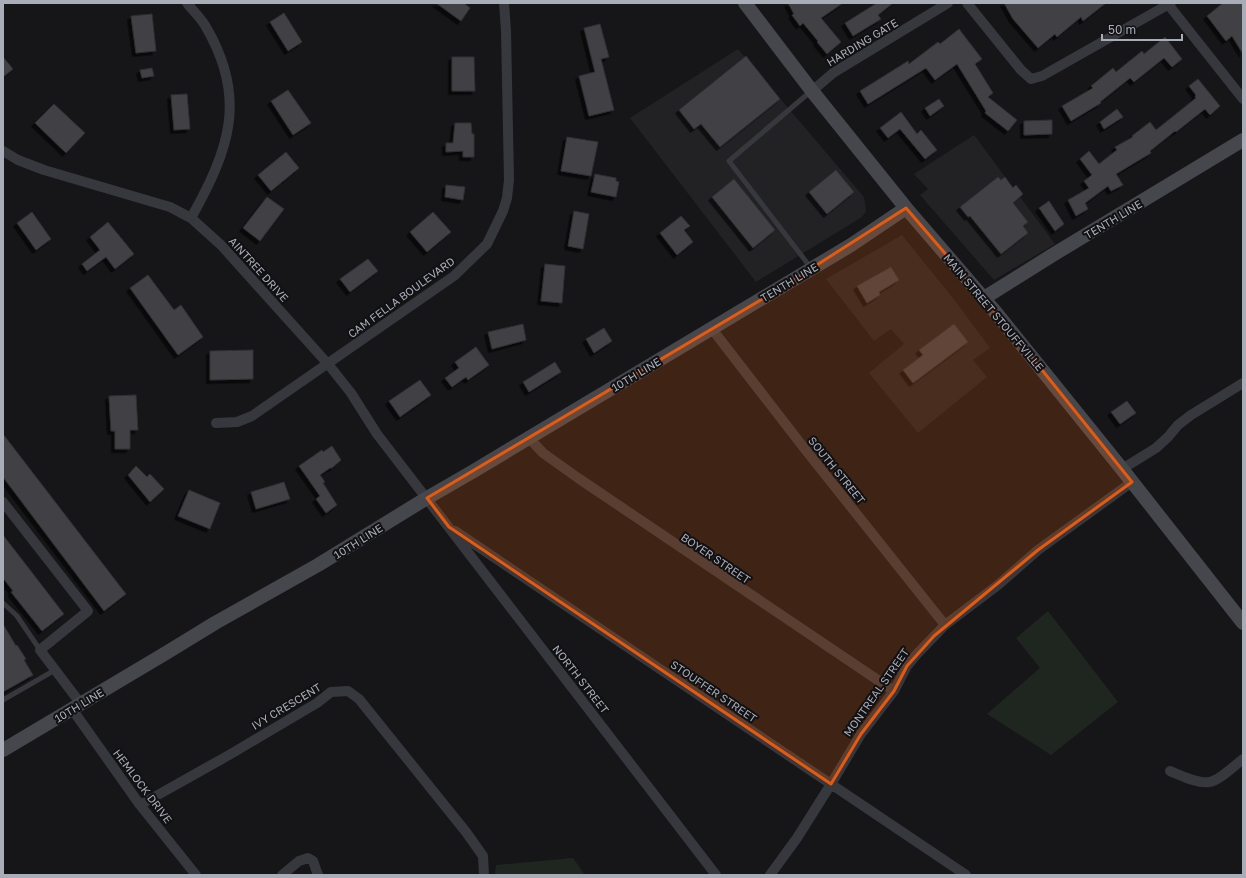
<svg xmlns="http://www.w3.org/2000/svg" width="1246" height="878" font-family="'Golos Text',sans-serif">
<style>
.built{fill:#222225}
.green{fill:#1e261f}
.building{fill:#404145;stroke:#303034;filter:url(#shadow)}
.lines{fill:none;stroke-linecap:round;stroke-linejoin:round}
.lane{stroke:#37383d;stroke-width:5}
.street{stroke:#37383d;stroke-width:10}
.secondary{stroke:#45474d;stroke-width:14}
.marked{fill:#e8590c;fill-opacity:0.2;stroke:#e8590c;stroke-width:3;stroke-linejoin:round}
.labels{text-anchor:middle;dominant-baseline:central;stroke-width:4;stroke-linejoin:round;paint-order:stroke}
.street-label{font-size:11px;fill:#a8adb8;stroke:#111113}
</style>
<defs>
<filter id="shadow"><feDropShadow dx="-3.5" dy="3.5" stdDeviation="0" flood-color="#0009"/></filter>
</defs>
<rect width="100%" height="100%" fill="#161618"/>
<path class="built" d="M738 49 864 197 866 211 862 217 756 282 630 118Z
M974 135 1055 244 994 280 920 195 928 189 914 174Z
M902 235 956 302 990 348 973 360 987 377 918 433 869 373 904 344 891 329 874 341 826 279Z"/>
<path class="green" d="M1048 611 1118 702 1051 755 987 714 1040 668 1016 638Z
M573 858 585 875H495L496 865Z"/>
<path class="building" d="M436 3H464L470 8 461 21Z
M788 3H843L821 18 841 42 827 54 817 42 818 41 803 23 800 26 792 15 794 14Z
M877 3H893L878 15 881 19 853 36 845 23Z
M1004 3H1106L1083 21 1081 17 1057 37 1055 34 1038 48 1013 19Z
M1223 3H1243V54L1232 36 1226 41 1207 16Z
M284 13 302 42 288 51 270 22Z
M152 14 156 51 136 53 131 16Z
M600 24 609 57 601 59 614 110 589 116 579 76 595 72 584 28Z
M959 29 982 59 975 64 993 93 988 97 1017 120 1008 131 985 113 986 111 957 64 935 80 926 68 868 104 860 91 908 61 909 64 938 42 940 44Z
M1165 37 1182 59 1172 67 1164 58 1134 82 1130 78 1100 102 1101 103 1071 121 1062 106 1093 88 1091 86 1113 68 1116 72 1142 51 1144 54Z
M746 56 780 99 720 147 701 124 694 129 679 110Z
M3 57 13 69 3 77Z
M452 57H474L475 91H452Z
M152 68 154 76 142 78 140 70Z
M1198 79 1220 106 1210 115 1205 109 1176 132 1175 131 1150 151 1151 153 1116 174 1123 185 1111 191 1108 186 1085 203 1088 209 1076 216 1068 200 1089 188 1084 181 1092 175 1080 159 1089 151 1099 164 1117 150 1115 147 1133 137 1132 136 1150 122 1156 130 1196 98 1195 96 1196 95 1189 86Z
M288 90 311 123 293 135 271 101Z
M187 94 190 129 174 130 171 95Z
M939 99 944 106 930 116 925 108Z
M54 104 85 133 66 153 35 123Z
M1117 109 1123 117 1104 129 1100 122Z
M901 112 917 134 921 130 937 150 925 159 900 129 888 138 880 128Z
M1052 120V134L1024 135V121Z
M455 123H471L472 134H474V157H463V151L446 152V143H453Z
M567 137 598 142 591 176 561 171Z
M286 152 299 168 271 191 258 175Z
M836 170 854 192 827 214 809 192Z
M595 174 616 178V181L619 182 616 197 591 192Z
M998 177 1001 180 1005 177 1013 188 1016 185 1023 194 1013 203 1028 222 1023 226 1028 233 1001 254 970 216 968 217 960 207Z
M734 179 775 230 753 248 712 197Z
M446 185 465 187 463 200 445 197Z
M267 197 284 209 260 241 243 228Z
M1049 201 1064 224 1055 231 1039 208Z
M574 211 589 214 583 249 568 246Z
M32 212 51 239 36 250 17 223Z
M433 212 451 232 427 252 410 232Z
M681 216 690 226 684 230 693 242 677 255 660 233Z
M108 222 134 254 115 269 106 257 87 271 82 264 100 250 90 237Z
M368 259 378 271 350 292 340 279Z
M545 264 565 266 562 303 541 301Z
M891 267 899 280 879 292 880 295 867 303 857 286Z
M148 275 174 310 181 305 203 337 178 355 130 288Z
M523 324 526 340 492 349 488 332Z
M954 324 968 342 913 383 903 370 923 355 919 350Z
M604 328 612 341 594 353 586 339Z
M476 347 489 365 468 380 466 377 452 387 445 378 459 368 455 362Z
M253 350V379L210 380V351Z
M555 362 561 372 529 392 523 382Z
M420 380 431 395 400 417 389 401Z
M136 395 138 430H130V449H115V431H111L109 396Z
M1127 401 1136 413 1120 424 1111 412Z
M3 434 126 594 104 611 3 477Z
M332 446 341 460 332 468H330L320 475 325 482 323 483 337 505 326 513 316 499 320 496 299 466 322 450 323 452Z
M136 466 147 477 150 474 164 489 150 502 128 475Z
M284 482 290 499 256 509 251 492Z
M189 490 220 503 210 529 178 516Z
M3 535 64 614 42 631 11 592 13 591 3 578Z
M3 624 16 646 17 645 26 659 24 660 33 675 3 692Z"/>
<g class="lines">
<path class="lane" d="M810 92 729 161 811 268
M3 603 17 616 40 650
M3 700 55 670"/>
<path class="street" d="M187 3C193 11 201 18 206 27 248 99 229 150 191 218
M967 3 1021 70 1031 79 1042 76 1171 3
M1167 3 1243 99
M812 91 833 73 948 3
M3 151 18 160 44 170 170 207 191 218 221 245 328 364 351 393 377 434 716 875
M712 329 804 448 945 625
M216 423 237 422 252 416 454 276 487 244 503 211 507 198 509 180 506 31 504 3
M529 438 543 453 578 478 894 691
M1122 469 1156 448 1168 437 1178 425 1191 415 1243 383
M3 502 88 611 40 650 81 704
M455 531 966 875
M72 709 140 805 196 875
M1170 771C1180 775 1198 784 1209 782 1219 781 1235 765 1243 759
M140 805 229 755 317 703 331 692 348 691 359 699 466 832 483 856 484 875
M282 875 299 861 308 858 313 861 318 875
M770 875 797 838 831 784 861 734 894 691 907 666 917 654 945 625 998 585 1038 550 1132 482"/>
<path class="secondary" d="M745 3 812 91 906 208 993 309 1122 469 1243 623
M984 298 1051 256 1243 140
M3 750 166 653 215 623 318 565 427 498 472 472 851 245 906 208"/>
</g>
<path class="marked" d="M906 208 993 309 1132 482 1038 550 934 636 907 666 894 691 861 734 831 784 449 527 427 498 776 291Z"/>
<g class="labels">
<g class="street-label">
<text transform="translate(862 42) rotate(-31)">HARDING GATE</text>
<text transform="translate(1113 219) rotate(-31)">TENTH LINE</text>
<text transform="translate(259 269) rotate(48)">AINTREE DRIVE</text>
<text transform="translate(789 282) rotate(-31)">TENTH LINE</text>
<text transform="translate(401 297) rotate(-36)">CAM FELLA BOULEVARD</text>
<text transform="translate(994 312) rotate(50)">MAIN STREET STOUFFVILLE</text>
<text transform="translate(636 374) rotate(-31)">10TH LINE</text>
<text transform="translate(837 470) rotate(51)">SOUTH STREET</text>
<text transform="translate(358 541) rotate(-32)">10TH LINE</text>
<text transform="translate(716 558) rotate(34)">BOYER STREET</text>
<text transform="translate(581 679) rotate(52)">NORTH STREET</text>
<text transform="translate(714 691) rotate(34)">STOUFFER STREET</text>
<text transform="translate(876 692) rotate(-55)">MONTREAL STREET</text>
<text transform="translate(79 705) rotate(-31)">10TH LINE</text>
<text transform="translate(286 706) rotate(-31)">IVY CRESCENT</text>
<text transform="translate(143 786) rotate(53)">HEMLOCK DRIVE</text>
</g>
</g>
<rect width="1246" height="878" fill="none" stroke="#a8adb8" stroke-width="8"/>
<path d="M1102 34v6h80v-6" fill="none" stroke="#a8adb8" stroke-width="2"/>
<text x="1108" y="34" font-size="12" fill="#a8adb8" stroke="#111113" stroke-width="3" paint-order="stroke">50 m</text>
</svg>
